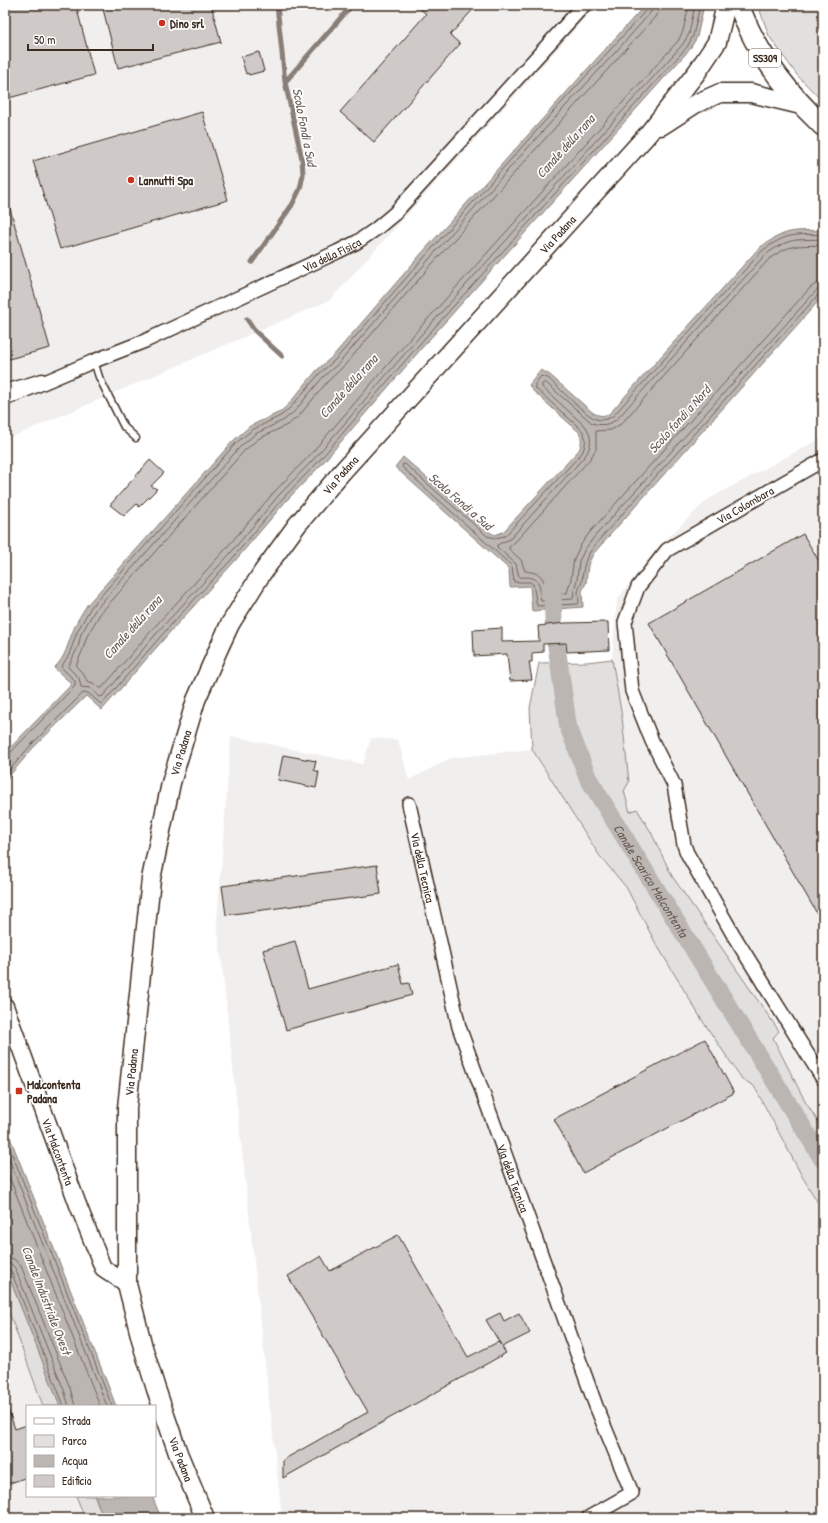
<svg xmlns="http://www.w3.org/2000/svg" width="828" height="1523" font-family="'Patrick Hand',sans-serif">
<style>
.built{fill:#f1efee}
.green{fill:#e2e0de;stroke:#8e857e}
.water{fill:#bcb6b3;stroke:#887e77}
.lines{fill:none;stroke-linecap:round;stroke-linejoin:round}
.shore{stroke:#6f625a;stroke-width:1}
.stream{stroke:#887e77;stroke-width:5}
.canal{stroke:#bcb6b3;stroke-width:18}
.building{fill:#cfcac7;stroke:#3b2a1e}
.service-casing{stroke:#3b2a1e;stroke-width:9}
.minor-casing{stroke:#3b2a1e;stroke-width:16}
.tertiary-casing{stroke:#3b2a1e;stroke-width:19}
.secondary-casing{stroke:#3b2a1e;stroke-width:21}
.primary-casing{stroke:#3b2a1e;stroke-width:23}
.service{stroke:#fff;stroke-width:6}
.minor{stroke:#fff;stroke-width:13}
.tertiary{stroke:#fff;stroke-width:16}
.secondary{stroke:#fff;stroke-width:18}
.primary{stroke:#fff;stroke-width:20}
.poi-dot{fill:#c8321e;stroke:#fff;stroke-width:1.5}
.labels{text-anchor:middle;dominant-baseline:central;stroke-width:3.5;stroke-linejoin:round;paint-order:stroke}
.shield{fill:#fff;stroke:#766a62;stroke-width:1}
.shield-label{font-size:11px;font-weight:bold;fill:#3b2a1e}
.poi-label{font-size:12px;font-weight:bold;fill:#3b2a1e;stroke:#fff;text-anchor:start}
.street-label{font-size:12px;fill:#3b2a1e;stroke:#fff}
.water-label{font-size:13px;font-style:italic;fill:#685b52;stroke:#fff}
</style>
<rect width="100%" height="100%" fill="#fff"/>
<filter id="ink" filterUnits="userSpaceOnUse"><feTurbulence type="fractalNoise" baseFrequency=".025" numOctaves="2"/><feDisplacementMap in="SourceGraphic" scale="8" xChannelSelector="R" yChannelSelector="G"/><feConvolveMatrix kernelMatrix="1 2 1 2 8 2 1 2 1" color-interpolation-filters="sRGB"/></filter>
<g filter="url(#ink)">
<path class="built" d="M5 5H597L330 300 5 440Z
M823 437V1129L806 1103 773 1038 779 1031 672 876 651 832 637 809 630 812 624 791 629 782 622 717 612 659 617 600 655 550 707 500Z
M231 736 363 764 371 738 398 740 409 780 451 758 532 749 599 855 626 887 655 942 742 1079 753 1086 803 1178 823 1212V1518H282L217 921Z
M5 1301 43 1406H27V1496H76L85 1518H5Z"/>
<path class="green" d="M758 5 823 6V102L797 75 769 36Z
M612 659 622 717 629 782 624 791 630 812 637 809 651 832 672 876 779 1031 773 1038 806 1103 823 1129V1211L803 1178 754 1086 742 1079 702 1020 655 942 626 887 599 855 532 749 530 708 539 663 587 662Z
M5 1267 56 1394 60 1406H43L5 1301Z
M76 1496H95L103 1518H85Z"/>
<path class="water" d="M645 5H704L697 37 690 49 427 342 320 466 286 501 234 562 170 632 102 710 86 696 33 748 5 781V753L72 684 54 668C66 657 67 645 73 631 76 622 82 613 87 605L233 441 250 426 280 412 288 405 317 370 333 356 421 254Z
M823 230V296L593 554 588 565 586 583 582 591 583 607 532 611 530 586 510 587 509 569 395 467 403 457 489 532 495 535 503 532 579 450C582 443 582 439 579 432L532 390 529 385 541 370 550 375 592 412C598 416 604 417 610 413L759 248C771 240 782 232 797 231 806 230 814 231 823 230Z
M5 1125 104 1375 116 1406H60L5 1267Z
M95 1496H152L161 1518H103Z"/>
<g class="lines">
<path class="shore" d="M653 5 651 12C616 53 579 91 543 131 474 207 407 284 340 362L323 377 294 412 284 420 255 434 240 447 95 610 81 634 78 647 68 667 79 678 81 687 90 688 100 697 103 696 163 626 228 556 279 495 313 460 420 336 683 44 689 34 695 5
M659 5 658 12 655 17 432 264 344 366 328 381 298 417 287 425 258 439 244 451 100 614 87 636 83 649 76 666 84 675 87 681 93 683 100 688H102L159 622 223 552 275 491 309 456 416 332 678 41 683 31 689 5
M823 234C814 235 806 234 797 235 783 236 773 243 762 251L613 416C608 419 602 421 596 419 585 415 558 387 548 378L541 376 535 384V388L582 430C587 438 586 445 582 453L505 536 495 538 487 536 405 464H403L402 467 512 566 514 582H530L533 584 537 606 578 604C580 600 578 596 578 592 579 587 582 584 582 580 584 560 587 555 599 540L818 295 823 294
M823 239C814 240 806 239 797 240 785 241 775 248 765 255L617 419C609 425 602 426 592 423L545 382 542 384V387L586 427C592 437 592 446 585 456L510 539 497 545V547L516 564 519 577C523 578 528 576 532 578 542 580 539 593 541 601L573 599 574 590 577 580 579 561 585 549 595 536 815 292 818 289 823 288
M823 245C814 246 806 245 798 246 786 247 778 253 769 259L621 424 611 430 596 431V449L590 459 515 542 509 547V549L521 560 525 571C545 574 542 577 547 594L567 593 571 579 574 559 580 546 590 532 810 288 816 284 823 282
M5 755 10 753 75 686V681L61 667 69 655 77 632 91 607 236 443 252 430 282 415 290 408 320 373 336 359C407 276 480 194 553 112 584 78 616 44 647 9L648 5
M5 775 31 745 83 693H88L101 704 103 703 167 629 231 560 283 498 317 463 424 339 687 47 693 36 700 5
M5 1136 112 1406
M5 1149 107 1406
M5 1166 100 1406
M5 1257 14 1259 21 1266 70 1388 75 1406
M5 1263 11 1264 15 1268 64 1390 69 1406
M5 1268H8L11 1271 64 1406"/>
<path class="stream" d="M285 82 352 5
M252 262 292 205 300 189 303 175 302 159 285 82 277 5
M247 319 255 331 282 356"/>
<path class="canal" id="s1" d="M552 585 554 629 568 726 588 778 823 1160"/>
</g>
<path class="building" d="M5 5H76L94 75 5 99Z
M102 5H211L221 42 118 68Z
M416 5H477L450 35 460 44 374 142 340 112 426 14Z
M259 52 264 71 249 75 248 73 246 74 241 57Z
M202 112 228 200 60 249 33 161Z
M5 205H9L50 348 5 360Z
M150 460 164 473 151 486 157 489 139 507 137 504 124 516 110 505Z
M803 534 823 568V924L649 623Z
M608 622 609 650 567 652 566 643 543 644V652L532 653V662H529L532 680 510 681 507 654 474 656 473 630 502 628V642L539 641 538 626 565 623Z
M283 755 316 761 314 770 319 772 316 788 278 780Z
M377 865 381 894 226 915 222 886Z
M295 941 308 989 398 964 403 984 409 983 412 995 286 1030 263 950Z
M705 1039 734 1093 583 1173 554 1119Z
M398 1235 468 1357 498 1342 501 1345 486 1320 500 1313 504 1321 519 1313 530 1333 502 1347 506 1353 283 1478V1460L368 1412 288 1276 321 1256 330 1271Z
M5 1406H7L15 1429 27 1425V1477L5 1485Z"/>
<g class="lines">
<g class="service-casing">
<path id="service" d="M94 361 99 377 124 427 136 438
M5 388 42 377"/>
</g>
<g class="minor-casing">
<g id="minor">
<path id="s2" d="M5 399 94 361 145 341 337 252 357 242 376 229 394 214 584 5"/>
<path d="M823 460 667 550 638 587 625 622 632 691 652 741 674 785 684 845 687 853 734 936 823 1079"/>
<path id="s3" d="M409 804 459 1027 596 1406 632 1493 588 1518"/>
</g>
</g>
<g class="tertiary-casing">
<g id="tertiary">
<path id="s4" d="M5 1006 78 1205 103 1268 127 1284"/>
</g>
</g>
<g class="secondary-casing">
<g id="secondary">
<path d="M661 126 695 104 720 93H751L801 105"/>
<path id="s5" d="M205 1518 178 1453 156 1389 143 1347 127 1284V1108L151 879 171 783 196 700 218 650 230 624 262 573 297 525 341 473 648 134 697 72 717 42 726 5"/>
</g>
</g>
<g class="primary-casing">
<path id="primary" d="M739 5C755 52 787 92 823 126"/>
</g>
<use href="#service" class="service"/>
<use href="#minor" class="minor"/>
<use href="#tertiary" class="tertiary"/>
<use href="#secondary" class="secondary"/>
<use href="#primary" class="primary"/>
</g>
</g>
<g class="poi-dot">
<circle cx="162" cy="23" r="4"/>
<circle cx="131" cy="180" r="4"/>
<rect x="15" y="1087" width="8" height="8" rx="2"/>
</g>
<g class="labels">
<rect class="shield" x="749" y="49" width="32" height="18" rx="3"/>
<g class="shield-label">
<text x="765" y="58">SS309</text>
</g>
<g class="poi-label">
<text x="170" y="23">Dino srl</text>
<text x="139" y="180">Lannutti Spa</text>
<text x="27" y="1084">Malcontenta<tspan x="27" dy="14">Padana</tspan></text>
</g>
<g class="street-label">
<text stroke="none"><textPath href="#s5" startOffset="1431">Via Padana</textPath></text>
<text stroke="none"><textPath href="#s2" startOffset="357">Via della Fisica</textPath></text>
<text stroke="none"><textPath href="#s5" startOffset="1107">Via Padana</textPath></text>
<text transform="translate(745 505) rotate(-30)">Via Colombara</text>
<text stroke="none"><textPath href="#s5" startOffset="783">Via Padana</textPath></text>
<text stroke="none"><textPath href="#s3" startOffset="65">Via della Tecnica</textPath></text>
<text stroke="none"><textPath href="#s5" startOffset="459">Via Padana</textPath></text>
<text stroke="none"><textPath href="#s4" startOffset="155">Via Malcontenta</textPath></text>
<text stroke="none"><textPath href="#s3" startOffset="389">Via della Tecnica</textPath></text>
<text transform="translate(181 1459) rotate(69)">Via Padana</text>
</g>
<g class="water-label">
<text transform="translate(305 127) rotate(79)">Scolo Fondi a Sud</text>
<text transform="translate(565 146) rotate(-48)">Canale della rana</text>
<text transform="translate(348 386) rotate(-48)">Canale della rana</text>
<text transform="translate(679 419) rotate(-48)">Scolo fondi a Nord</text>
<text transform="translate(461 501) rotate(41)">Scolo Fondi a Sud</text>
<text transform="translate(132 627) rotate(-48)">Canale della rana</text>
<text stroke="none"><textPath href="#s1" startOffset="318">Canale Scarico Malcontenta</textPath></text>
<text transform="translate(47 1300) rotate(69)">Canale Industriale Ovest</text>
</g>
</g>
<rect width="828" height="1523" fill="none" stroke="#fff" stroke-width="20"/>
<rect x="10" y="10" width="808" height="1503" fill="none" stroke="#3b2a1e" stroke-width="1.5" filter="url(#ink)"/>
<rect x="26" y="1405" width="130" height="92" fill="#ffffff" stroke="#b1aaa5"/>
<rect x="34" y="1418" width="20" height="6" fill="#ffffff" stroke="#b1aaa5"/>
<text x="62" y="1425" font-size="12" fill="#3b2a1e">Strada</text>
<rect x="34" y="1435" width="20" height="12" fill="#e2e0de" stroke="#b1aaa5"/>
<text x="62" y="1445" font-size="12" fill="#3b2a1e">Parco</text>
<rect x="34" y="1455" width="20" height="12" fill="#bcb6b3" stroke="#b1aaa5"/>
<text x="62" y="1465" font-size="12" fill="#3b2a1e">Acqua</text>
<rect x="34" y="1475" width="20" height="12" fill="#cfcac7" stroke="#b1aaa5"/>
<text x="62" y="1485" font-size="12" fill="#3b2a1e">Edificio</text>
<path d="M28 44v6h125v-6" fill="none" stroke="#3b2a1e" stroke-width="2"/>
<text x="34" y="44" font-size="12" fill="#3b2a1e" stroke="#ffffff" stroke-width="3" paint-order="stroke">50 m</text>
</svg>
